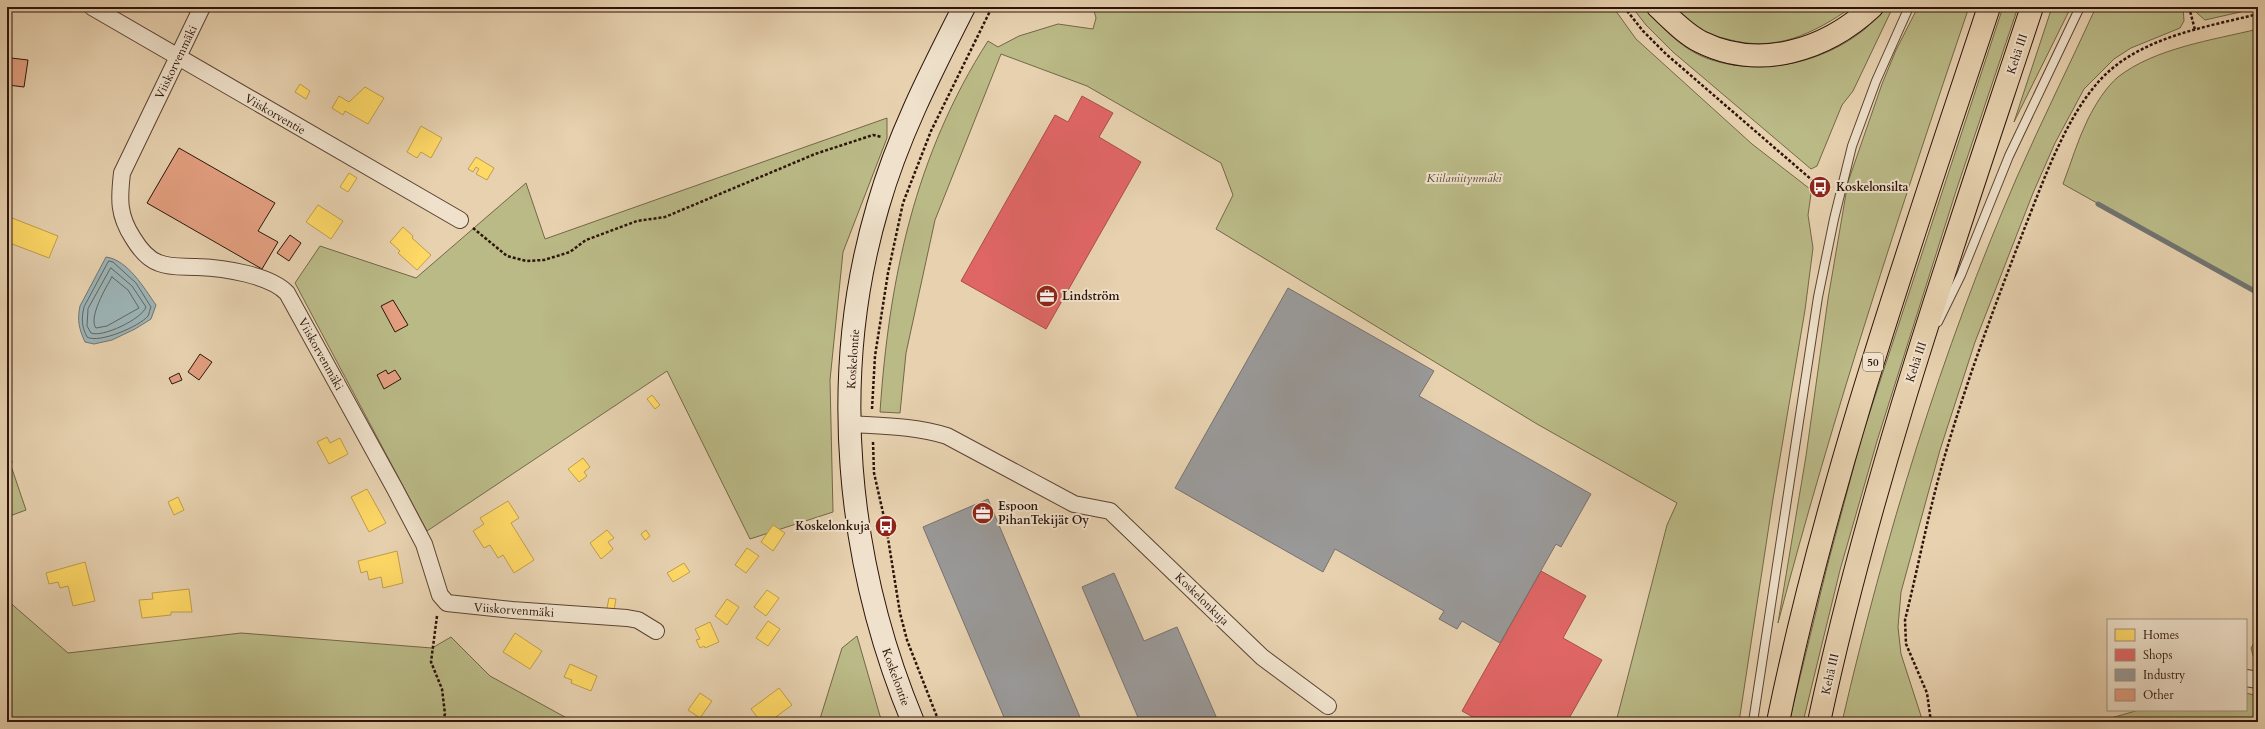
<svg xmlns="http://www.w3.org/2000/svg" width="2265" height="729" font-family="Cardo,serif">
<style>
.green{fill:#baba87;stroke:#746748}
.water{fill:#9cb4b6;stroke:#707471}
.homes{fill:#ffd966;stroke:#c09e4a}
.shops{fill:#e06666;stroke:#aa4d4a}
.industry{fill:#999;stroke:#79716e}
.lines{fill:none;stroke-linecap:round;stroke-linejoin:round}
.shore{stroke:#646460;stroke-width:1}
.stream{stroke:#707471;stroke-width:5}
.building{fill:#e39f80;stroke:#2d140a}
.service-casing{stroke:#5c4333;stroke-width:10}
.minor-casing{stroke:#5c4333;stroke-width:18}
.secondary-casing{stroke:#2d140a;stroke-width:24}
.trunk-casing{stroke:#2d140a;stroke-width:24}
.path{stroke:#2d140a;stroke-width:2.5;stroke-dasharray:3 2;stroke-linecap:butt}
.service{stroke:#efe1cb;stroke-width:8}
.minor{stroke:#efe1cb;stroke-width:16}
.secondary{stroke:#efe1cb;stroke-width:22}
.trunk{stroke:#e7d1af;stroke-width:22}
.labels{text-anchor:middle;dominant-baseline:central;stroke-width:4;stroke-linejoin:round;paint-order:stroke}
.shield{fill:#efe1cb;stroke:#675244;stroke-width:1}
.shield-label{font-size:11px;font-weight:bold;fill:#2d140a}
.street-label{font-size:12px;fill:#2d140a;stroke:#efe1cb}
.park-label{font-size:12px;font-style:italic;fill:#574630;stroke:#efe1cb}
.poi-label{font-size:12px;font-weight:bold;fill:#2d140a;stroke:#efe1cb;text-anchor:start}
</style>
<rect width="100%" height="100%" fill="#e7d1af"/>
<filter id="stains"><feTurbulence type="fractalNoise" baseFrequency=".005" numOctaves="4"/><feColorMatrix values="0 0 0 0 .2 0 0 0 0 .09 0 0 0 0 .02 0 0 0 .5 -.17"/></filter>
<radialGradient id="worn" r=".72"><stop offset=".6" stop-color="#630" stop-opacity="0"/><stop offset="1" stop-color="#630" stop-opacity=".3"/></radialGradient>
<path class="green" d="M1093 7H1613L1636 39 1752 144 1810 189 1811 194 1808 215 1813 248 1805 310 1773 499 1739 722H1616L1667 525 1677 503 1537 424 1216 229 1233 195 1221 163 1087 86 1001 54 935 220 906 353 900 413 880 412C889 279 915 155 988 41L998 47 1019 36 1058 24 1093 29 1096 18Z
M1632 7H1646C1662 29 1685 52 1712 60 1763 76 1823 63 1865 29 1872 23 1879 14 1886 7H1893L1853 91 1842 105 1817 166 1811 169 1673 52 1646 25Z
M1673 7H1852C1813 34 1775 53 1727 39 1718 37 1707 34 1699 29 1689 23 1681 14 1673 7Z
M1918 7H1969C1900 211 1833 414 1778 623L1806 456 1828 299 1848 182 1882 84 1896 50Z
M2003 7H2018L1956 191 1877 441 1840 570 1803 722H1789L1827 567 1862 436Z
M2052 7H2071L2014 122Z
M2096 7H2183L2184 21 2180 28 2131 48 2114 59 2084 89 2055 143 2033 193 1975 342 1940 450 1901 592 1898 627 1901 654 1923 722H1842C1885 537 1941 352 2017 177 2042 120 2070 64 2096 7Z
M2196 7H2258V8L2205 20 2197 13Z
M2258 29V293L2063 184C2071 163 2078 139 2088 119 2095 105 2106 87 2118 77 2155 48 2213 40 2258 29Z
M887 118V138L843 252 830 380 833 512 750 539 667 371 427 531 295 283 320 246 416 278 526 183 545 239Z
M7 454 26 510 7 517Z
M7 600 68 653 241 633 432 648 451 637 490 676 574 722H7Z
M857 636 880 716 884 722H819L842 648Z
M2258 637V667L2256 666 2251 648Z
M2246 693 2258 696V722H2097L2139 710H2246Z"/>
<path class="water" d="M106 257C128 260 144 288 156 305L151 319 135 329 112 340 94 344 85 342C79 329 77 320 80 306Z"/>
<path class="homes" d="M300 84 310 91 306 99 295 92Z
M365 87 384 98 368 124 345 111 343 115 332 108 339 96 349 102Z
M421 126 442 138 431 158 421 152 417 158 407 152Z
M476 157 494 168 487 180 476 174 479 169 476 167 473 172 468 169Z
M349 173 357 178 348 192 340 187Z
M318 205 343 221 331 239 306 222Z
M7 216 58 236 49 258 7 242Z
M403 227 413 236 412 238 431 255 417 270 398 253 400 251 390 242Z
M652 395 660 405 655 409 647 399Z
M327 437 330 443 340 438 348 454 329 464 317 442Z
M583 458 590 467 584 472 587 476 579 482 568 469Z
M367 489 386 523 369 532 351 497Z
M178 497 184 510 174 515 168 502Z
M508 501 519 518 511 523 534 560 514 573 503 555 498 558 490 545 484 548 473 531 484 524 480 518Z
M773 525 785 533 773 551 761 542Z
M607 530 614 538 608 542 613 549 601 559 590 543Z
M646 530 650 536 645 540 641 534Z
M747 548 759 556 746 573 735 565Z
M397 551 403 583 383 588 381 577 369 580 367 571 361 573 358 561Z
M85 562 95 601 73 606 68 586 60 588 58 582 49 584 46 573Z
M684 563 690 572 673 582 667 573Z
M189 589 192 612H171V615L142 618 139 600 153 599 152 593Z
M767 590 779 598 766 616 754 607Z
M609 598 616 599 614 610 607 608Z
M727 599 739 607 727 625 715 616Z
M768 621 780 629 768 646 756 638Z
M710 622 719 642 705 648 704 646 700 648 696 640 700 639 695 629Z
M515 633 542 651 530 669 503 652Z
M570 664 597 676 591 691 571 683 572 680 564 677Z
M779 688 792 705 769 722H761L751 709Z
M700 693 712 701 700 718 688 710Z"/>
<path class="shops" d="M1082 96 1113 113 1099 137 1141 162 1046 329 961 281 1055 115 1068 122Z
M1541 571 1586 596 1563 638 1602 660 1567 722H1482L1462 711Z"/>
<path class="industry" d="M1288 288 1434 371 1419 396 1591 494 1561 547 1556 544 1500 643 1462 621 1457 629 1439 619 1444 611 1335 549 1323 572 1175 488Z
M988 499 1082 722H1006L923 527Z
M1114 573 1144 641 1177 627 1218 721 1140 722 1082 587Z"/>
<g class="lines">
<path class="shore" d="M109 261 113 262 136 283 151 307C150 309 149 314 148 316 140 326 99 344 87 337 82 327 81 319 84 307Z
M111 268 132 286 146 307C142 319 102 338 91 333L87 326 88 309Z
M112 277 128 290 139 308 107 326 96 328C88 318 106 287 112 277Z"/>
<path class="stream" d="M2098 204 2258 293
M7 454 10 462 7 463
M2177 722H2180"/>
</g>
<path class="building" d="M11 58 28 60 24 87 8 85 10 72H7V62L11 63Z
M179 148 275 203 258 231 278 242 262 269 147 203Z
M290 235 301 243 289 261 277 253Z
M393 300 408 325 395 332 381 306Z
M200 354 212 362 199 380 188 372Z
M386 370 388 374 395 370 401 379 384 389 377 375Z
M179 373 182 380 172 384 169 378Z"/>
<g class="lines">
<g class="service-casing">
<path id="service" d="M1938 322 1961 275 2009 156 2080 7
M1753 722 1818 297 1834 219 1852 146 1876 81 1909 7"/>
</g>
<g class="minor-casing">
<path id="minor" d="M92 7 460 220
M202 7 122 173C119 199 118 215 133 238 139 248 147 259 159 263 171 268 185 266 198 267 224 268 270 275 287 293L395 489 424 544 440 595 447 603 512 610 627 618 638 620 656 631
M850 424C883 426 916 426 947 436L1074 504 1110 511 1262 657 1328 706
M2246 678 2258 680"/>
</g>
<g class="secondary-casing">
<path id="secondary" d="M913 722C846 561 828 375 878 206 898 136 931 72 964 7"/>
</g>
<g class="trunk-casing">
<path id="trunk" d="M1658 7C1671 19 1685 34 1701 42 1760 71 1826 50 1872 7
M1778 722C1828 478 1911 243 1989 7
M1819 722C1871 479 1954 243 2032 7"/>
</g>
<path class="path" d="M1624 7 1643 31 1666 54 1820 187
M2189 7 2195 30
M473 228 507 256 526 261 544 260 570 252 586 240 637 221 665 217 815 154 873 135 882 137
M872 409 875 356 888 273 903 203 931 131 992 7
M873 442 874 473 886 526 900 613 907 640 939 722
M437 616 431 662 442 689 445 714 442 722
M1931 722 1927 693 1906 644 1905 620C1918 568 1928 514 1943 462 1966 382 1995 305 2025 227 2045 177 2071 101 2114 67 2154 35 2210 26 2258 14"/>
<use href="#service" class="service"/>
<use href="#minor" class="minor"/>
<use href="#secondary" class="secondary"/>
<use href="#trunk" class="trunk"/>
</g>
<defs>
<g id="bus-disc" transform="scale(1.15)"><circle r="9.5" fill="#8f2418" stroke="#efe1cb"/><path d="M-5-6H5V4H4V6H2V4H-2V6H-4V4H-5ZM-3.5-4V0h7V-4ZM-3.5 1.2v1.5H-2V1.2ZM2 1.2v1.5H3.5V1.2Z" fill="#fff"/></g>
<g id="office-disc" transform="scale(1.15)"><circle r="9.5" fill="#8f2418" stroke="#efe1cb"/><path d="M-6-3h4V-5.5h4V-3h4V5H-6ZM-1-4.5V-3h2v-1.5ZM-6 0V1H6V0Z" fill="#fff"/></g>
</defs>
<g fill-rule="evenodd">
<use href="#bus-disc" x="1820" y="187"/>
<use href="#office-disc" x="1047" y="296"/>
<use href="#office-disc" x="983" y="513"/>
<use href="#bus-disc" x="886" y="526"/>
</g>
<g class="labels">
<rect class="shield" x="1863" y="353" width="20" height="18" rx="3"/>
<g class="shield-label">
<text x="1873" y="362">50</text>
</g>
<g class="street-label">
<text transform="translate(2017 54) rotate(-72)">Kehä III</text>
<text transform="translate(176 62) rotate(-64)">Viiskorvenmäki</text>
<text transform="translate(275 114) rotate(30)">Viiskorventie</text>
<text transform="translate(321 354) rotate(61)">Viiskorvenmäki</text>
<text transform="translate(853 359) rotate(-86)">Koskelontie</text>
<text transform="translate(1916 362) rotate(-72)">Kehä III</text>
<text transform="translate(1202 599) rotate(44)">Koskelonkuja</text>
<text transform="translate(514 610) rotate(4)">Viiskorvenmäki</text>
<text transform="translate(1830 674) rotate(-77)">Kehä III</text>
<text transform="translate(896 677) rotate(70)">Koskelontie</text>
</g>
<g class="park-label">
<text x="1464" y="178">Kiilaniitynmäki</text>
</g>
<g class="poi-label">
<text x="1836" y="187">Koskelonsilta</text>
<text x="1062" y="296">Lindström</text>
<text x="998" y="506">Espoon<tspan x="998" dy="14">PihanTekijät Oy</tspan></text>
<text x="870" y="526" text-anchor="end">Koskelonkuja</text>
</g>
</g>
<rect width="2265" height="729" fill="none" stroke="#e7d1af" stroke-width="24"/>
<rect x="8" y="8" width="2249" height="713" fill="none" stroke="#2d140a" stroke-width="2"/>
<rect x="12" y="12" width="2241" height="705" fill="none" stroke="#2d140a"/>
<rect x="2107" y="619" width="140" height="92" fill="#efe1cb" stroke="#a18f7e"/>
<rect x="2115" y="629" width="20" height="12" fill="#ffd966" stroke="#a18f7e"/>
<text x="2143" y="639" font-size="12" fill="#2d140a">Homes</text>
<rect x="2115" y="649" width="20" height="12" fill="#e06666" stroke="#a18f7e"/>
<text x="2143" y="659" font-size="12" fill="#2d140a">Shops</text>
<rect x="2115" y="669" width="20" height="12" fill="#999999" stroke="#a18f7e"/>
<text x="2143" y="679" font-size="12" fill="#2d140a">Industry</text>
<rect x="2115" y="689" width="20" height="12" fill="#e39f80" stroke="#a18f7e"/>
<text x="2143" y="699" font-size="12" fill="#2d140a">Other</text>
<rect width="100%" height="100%" filter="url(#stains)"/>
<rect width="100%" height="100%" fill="url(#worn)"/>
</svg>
